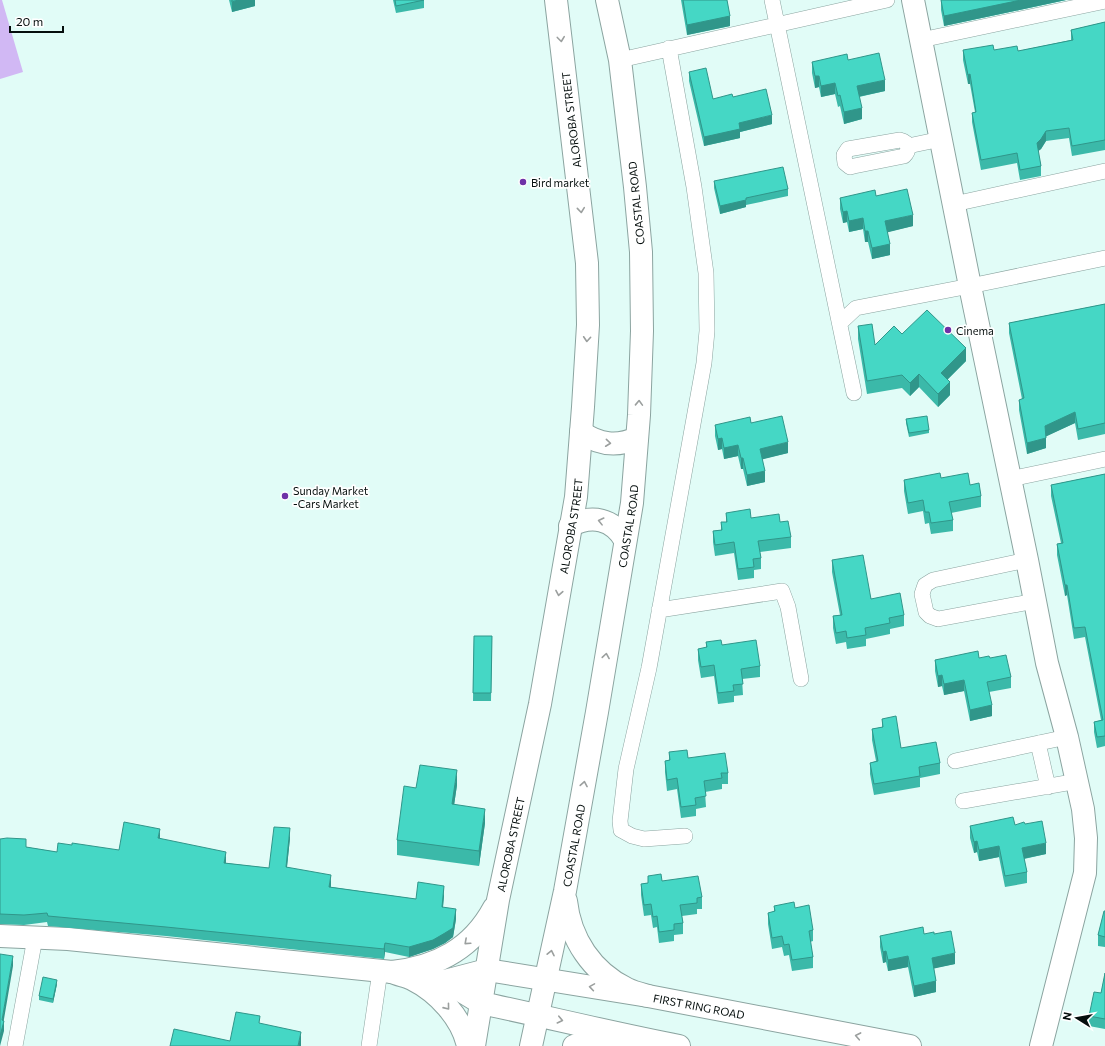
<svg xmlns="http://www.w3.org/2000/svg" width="1105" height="1046" font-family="Commissioner,sans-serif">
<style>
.green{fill:#d1b8f4}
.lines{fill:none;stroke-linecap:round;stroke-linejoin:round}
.street-casing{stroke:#8ba4a0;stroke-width:16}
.secondary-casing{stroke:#8ba4a0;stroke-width:24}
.primary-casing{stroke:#8ba4a0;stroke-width:24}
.highway-casing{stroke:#8ba4a0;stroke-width:24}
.street{stroke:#fff;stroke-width:15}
.secondary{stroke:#fff;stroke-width:22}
.primary{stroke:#fff;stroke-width:22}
.highway{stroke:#fff;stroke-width:22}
.wall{fill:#3bb9a9}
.shaded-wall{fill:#30968a}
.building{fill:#45d7c5;stroke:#30968a}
.oneway{stroke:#9b9f9e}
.poi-dot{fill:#6e31a7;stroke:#fff;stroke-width:1.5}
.labels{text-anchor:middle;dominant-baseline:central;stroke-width:3.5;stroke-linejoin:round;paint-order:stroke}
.street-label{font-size:11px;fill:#050e0d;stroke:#fff}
.poi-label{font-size:11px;fill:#050e0d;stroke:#fff;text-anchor:start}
</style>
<rect width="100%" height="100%" fill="#e1fcf7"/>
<path class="green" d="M0 0H2L23 72 0 79Z"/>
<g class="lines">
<g class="street-casing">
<path id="street" d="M772 0 854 393
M921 40 1105 1
M669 48 694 187 706 273 707 331 704 363 649 668 626 769 620 821 621 830 632 836 644 839 685 836
M620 60 887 0
M900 140C909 142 910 150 904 156L854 166 850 167 845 163 844 155 848 149Z
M908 146 941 139
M954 204 1105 171
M840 323 856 308 970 286 1105 258
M1010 479 1105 459
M1027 560 933 580 925 585 922 594 926 612 930 616 938 619 1035 601
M659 610 782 591 788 607 801 679
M1038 743 1048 787
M955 761 1067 737
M963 801 1078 781
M15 1046 35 938
M369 1046 380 971"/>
</g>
<g class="secondary-casing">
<path id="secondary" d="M913 0 970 286 1027 560 1047 663 1067 737 1083 809 1086 838 1085 873 1041 1046
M0 936 68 939 392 972 445 981 481 1003
M445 981 487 970"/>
</g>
<g class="primary-casing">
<g id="primary">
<path id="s1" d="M487 970 648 996 910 1046"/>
<path d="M481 1003C547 1017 612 1033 679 1046"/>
</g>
</g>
<g class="highway-casing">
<g id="highway">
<path d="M581 432C599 445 617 447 637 438"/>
<path d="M570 526C592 514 613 519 625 540"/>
<path d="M566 901C570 939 592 972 627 989 633 992 641 994 648 996"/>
<path d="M392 972C437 967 472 949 494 908"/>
<path d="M392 972C398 975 406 976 412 979 438 992 462 1018 468 1046"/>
<path id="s2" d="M474 1046 498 900 540 704 576 497 583 407 588 325 587 263 556 0"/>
<path id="s3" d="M531 1046 565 891 597 712 632 503 639 415 642 331 641 252 635 187 620 60 607 0"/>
<path d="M574 1046C591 1038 608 1036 627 1036"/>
</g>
</g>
<use href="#street" class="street"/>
<use href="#secondary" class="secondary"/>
<use href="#primary" class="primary"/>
<use href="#highway" class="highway"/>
</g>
<path class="wall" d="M229 0H255V6L232 12Z
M393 0H424V8L396 13Z
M681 0H727L730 26 687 35Z
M941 0H1066L944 26 941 10Z
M1105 22V150L1072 156 1069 138 1046 141 1041 149 1038 151 1041 166V176L1020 180 1017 163 981 170 972 122V113L975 112 970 84H968L963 60V50H994L1018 51 1071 40V30Z
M848 60 885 91 859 97 862 119 844 124 840 106 838 107 835 94 821 97 819 87 815 88 812 73V62Z
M689 72 713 99 733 97 772 124 740 132V138L704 146 689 81Z
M714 181 788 189V196L746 205V207L720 214 714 188Z
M876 196 913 226 887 232 890 255 872 259 868 242H865L863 229 849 232 847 222 843 223 840 209V198Z
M1105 304V434L1078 440 1075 423 1046 436V448L1027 454 1019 410V400L1022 399 1009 333V323Z
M858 326 875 345 902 334 966 361 947 380 950 395 938 407 919 387 910 396 902 388 867 394 858 339Z
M906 419 929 430V433L909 437 906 423Z
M751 423 788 453 762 459 765 482 747 486 743 469H741L738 456 724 459 722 449 718 450 715 436V425Z
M1105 474V746L1097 748 1094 732V722L1101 720 1085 637 1074 639 1067 595 1065 596 1057 555V544L1061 543 1051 496V485Z
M941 478 970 485 981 496V507L951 513 953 520V531L931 534 929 523 925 524 923 511 908 514 904 491V480Z
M726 513 751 518 780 522 791 537V548L760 552 761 558V569L754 570V578L738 580 734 553 715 556 713 542V531L721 530V522H726Z
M832 560 871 599 904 615V626L890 629V634L866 639V646L847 649 846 642 836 644 833 628V616L840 615 832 572Z
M474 636H492L491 701H473Z
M706 642 722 645 760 666V677L742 679 743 695 734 696V702L718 704 714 676 701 678 698 660V649L706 648Z
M979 658H990L1011 677V688L989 692 992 716 970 721 964 691 944 695 942 686 938 687 935 671V660Z
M882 719 901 748 940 763V774L920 778V787L874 795 870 774V763L876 761 872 740V729L882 727Z
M669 752 688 758 728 773V784H722V789L705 792 706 807 696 809V816L681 818 677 789 667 791 665 772V761L669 760Z
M457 785 454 805 485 823 479 866 397 855V840L416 788Z
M1015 825 1046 854 1024 859 1027 872V883L1005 887 999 857 979 861 977 852 974 853 970 838V826Z
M290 838 287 867 331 885V887L416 899 444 895 443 908 456 919 453 937 445 943 433 949 409 957 385 952 384 959 166 936 48 926 47 922 24 925 0 924V839L26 847 57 852 119 850 160 839 226 861V863L269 868Z
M648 876 662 881 702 897V909H697V914L682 916 683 923V934L674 935V941L659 943 657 927 653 928 651 915 644 916 641 895V884L648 883Z
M774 906 795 908 813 930V941L810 942 813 957V968L792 971 789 955 784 956 782 947 772 949 768 924V913L774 912Z
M1105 911V947L1098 946V935Z
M924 934 955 964 934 968 936 992 914 997 908 967 888 971 886 962 883 963 880 947V936Z
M1105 973V1029L1089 1026V1016L1101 993Z
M57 984 53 1003 39 1000V996Z"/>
<path class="shaded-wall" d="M238 0H255V6L232 12V2Z
M1021 0H1066L944 26V16Z
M730 16V26L687 35V25Z
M970 74V84H968V75Z
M815 76H819V87L815 88Z
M885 80V91L857 97V86Z
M835 83V94L821 97V86Z
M862 108V119L844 124V112Z
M772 115V124L740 132V138L704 146V137L739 123Z
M1046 131V141L1041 149 1037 152V143Z
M746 200V207L720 214V206Z
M847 211V222L843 223V212Z
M913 215V226L885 233V221Z
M863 218V229L849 232V221Z
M865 231H868V242H865Z
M890 244V255L872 259V248Z
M966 348V361L941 386V373Z
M919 374V387L910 396V383Z
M950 382V395L938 407V394Z
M1075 412V423L1045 437V426Z
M722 438V449L718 450V439Z
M1046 438V448L1027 454V443Z
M788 442V453L760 460V449Z
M738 445V456L724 459V448Z
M741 458H743V469H741Z
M765 471V482L747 486V475Z
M1065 585H1067V595L1065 596Z
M942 675V686L938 687V676Z
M964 680V691L944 695V684Z
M992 705V716L970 721V710Z
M457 770V785L452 819V804Z
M485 809V823L479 866V851Z
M290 828V838L286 876V867Z
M160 829V838L158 848V838Z
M977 841V852L974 853V842Z
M1046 843V854L1022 859V848Z
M999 846V857L979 861V850Z
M226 852V861L224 873V863Z
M331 875V885L329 896V887Z
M444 886V895L442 917V907Z
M456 909V919L453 937 445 943 433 949 409 957V947Z
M385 943V952L384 959V949Z
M886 951V962L883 963V952Z
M955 953V964L932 969V958Z
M13 956V966L3 1025 4 1021V1031L0 1046V1036L2 1020Z
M908 956V967L888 971V960Z
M57 980V984L53 1003V999Z
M936 981V992L914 997V986Z
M301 1032V1046H298Z"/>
<path class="building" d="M232 0H238L232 2Z
M395 0H424L396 6Z
M683 0H727L730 16 687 25Z
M941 0H1021L944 16Z
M1105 22V140L1072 146 1069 128 1046 131 1041 139 1037 143 1041 166 1020 170 1017 153 981 160 972 113 976 112 970 74 968 75 963 50 993 45 994 50 1017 46 1018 51 1073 40 1071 30Z
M879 53 885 80 857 86 862 108 844 112 840 95 838 96 835 83 821 86 819 76H815L812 62 847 54 848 60Z
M706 68 713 99 732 94 733 97 766 89 772 115 739 123 740 129 704 137 689 72Z
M783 167 788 189 746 198V200L720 206 714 181Z
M907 189 913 215 885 221 890 244 872 248 868 231H865L863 218 849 221 847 211 843 212 840 198 875 190 876 196Z
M1105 304V423L1078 429 1075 412 1045 426 1046 438 1027 443 1019 400 1024 398 1009 323Z
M927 310 966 348 941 373 950 382 938 394 919 374 910 383 902 375 867 381 858 326 872 324 875 345 894 326 902 334Z
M782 416 788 442 760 449 765 471 747 475 743 458H741L738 445 724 448 722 438 718 439 715 425 750 417 751 423Z
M927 416 929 430 909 433 906 419Z
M940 473 941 478 968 473 970 485 979 483 981 496 949 502 953 520 931 523 929 512H925L923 500 908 503 904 480Z
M1105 474V736L1097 737 1094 722 1103 720 1085 627 1074 628 1067 585H1065L1057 544 1063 543 1051 485Z
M750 509 751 518 779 514 780 522 788 521 791 537 758 541 761 558 753 559 754 567 738 569 734 542 715 545 713 531 722 530 721 522H727L726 513Z
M863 555 871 599 900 593 904 615 889 618 890 623 865 628 866 635 847 638 846 631 836 633 833 616 842 615 832 560Z
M474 636H492L491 693H473Z
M721 640 722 645 756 640 760 666 741 669 743 684 733 685 734 691 718 693 714 665 701 667 698 649 707 647 706 642Z
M978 651 979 658 989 656 990 658 1006 655 1011 677 987 682 992 705 970 710 964 680 944 684 942 675 938 676 935 660Z
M896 716 901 748 936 742 940 763 919 767 920 776 874 784 870 763 878 761 872 729 883 727 882 719Z
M687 750 688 758 725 753 728 773H721L722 778 704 781 706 796 695 798 696 805 681 807 677 778 667 780 665 761 670 760 669 752Z
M420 765 457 770 452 804 485 809 479 851 397 840 404 786 416 788Z
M1013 817 1015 825 1024 822 1025 824 1042 821 1046 843 1022 848 1027 872 1005 876 999 846 979 850 977 841 974 842 970 826Z
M124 822 160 829 158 838 226 852 224 863 269 868 274 827 290 828 286 867 331 875 329 887 416 899 418 882 444 886 442 907 456 909 453 928 445 933 433 940 409 947 385 943 384 949 166 927 48 916 47 913 24 915 0 914V839L7 838 26 839V847L57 852 58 843 72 845V843L119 850Z
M661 874 662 881 698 876 702 897 697 898V903L680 905 683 923 674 924V930L659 932 657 916 653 917 651 904 644 905 641 884 648 883V876Z
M794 902 795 908 809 905 813 930 809 931 813 957 792 960 789 944 784 945 782 936 772 938 768 913 775 911 774 906Z
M1104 911H1105V937L1098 935Z
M923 927 924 934 934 932V934L951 931 955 953 932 958 936 981 914 986 908 956 888 960 886 951 883 952 880 936Z
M0 954 13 956 2 1020 4 1021 0 1036Z
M1105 973V1019L1089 1016 1094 992 1101 993Z
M43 977 57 980 53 999 39 996Z
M236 1012 260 1016 259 1023 301 1032 298 1046H170L174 1029 230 1041Z"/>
<defs><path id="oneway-chevron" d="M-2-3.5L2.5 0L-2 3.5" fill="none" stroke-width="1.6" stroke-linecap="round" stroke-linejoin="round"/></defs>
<g class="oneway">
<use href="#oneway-chevron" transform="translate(561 39) rotate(83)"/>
<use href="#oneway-chevron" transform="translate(581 210) rotate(84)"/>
<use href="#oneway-chevron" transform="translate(587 339) rotate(94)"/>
<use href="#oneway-chevron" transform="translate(639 403) rotate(-88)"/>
<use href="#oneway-chevron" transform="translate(608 443) rotate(6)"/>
<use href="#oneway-chevron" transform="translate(601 521) rotate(-166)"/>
<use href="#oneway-chevron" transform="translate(559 593) rotate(100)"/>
<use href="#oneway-chevron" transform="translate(606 656) rotate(-81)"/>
<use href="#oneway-chevron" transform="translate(584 784) rotate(-80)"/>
<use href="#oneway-chevron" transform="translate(467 942) rotate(138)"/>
<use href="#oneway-chevron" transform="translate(551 953) rotate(-78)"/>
<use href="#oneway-chevron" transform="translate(592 987) rotate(-171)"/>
<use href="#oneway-chevron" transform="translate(447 1007) rotate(51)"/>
<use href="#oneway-chevron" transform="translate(560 1020) rotate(13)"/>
<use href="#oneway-chevron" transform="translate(858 1036) rotate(-169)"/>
</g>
<g class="poi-dot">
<circle cx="523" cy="182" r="4"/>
<circle cx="948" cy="330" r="4"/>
<circle cx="285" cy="496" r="4"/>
</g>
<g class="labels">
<g class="street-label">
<text transform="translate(571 120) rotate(-97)">ALOROBA STREET</text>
<text transform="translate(636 203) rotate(-96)">COASTAL ROAD</text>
<text stroke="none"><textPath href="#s2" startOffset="529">ALOROBA STREET</textPath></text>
<text stroke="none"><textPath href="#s3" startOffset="529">COASTAL ROAD</textPath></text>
<text stroke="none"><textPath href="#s2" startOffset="205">ALOROBA STREET</textPath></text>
<text stroke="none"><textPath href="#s3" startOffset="205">COASTAL ROAD</textPath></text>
<text stroke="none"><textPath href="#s1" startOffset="215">FIRST RING ROAD</textPath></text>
</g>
<g class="poi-label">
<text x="531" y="182">Bird market</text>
<text x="956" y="330">Cinema</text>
<text x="293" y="490">Sunday Market<tspan x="293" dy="13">-Cars Market</tspan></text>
</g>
</g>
<g transform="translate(1077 1018) rotate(281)" stroke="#ffffff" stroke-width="3" paint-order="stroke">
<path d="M0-3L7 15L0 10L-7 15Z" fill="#050e0d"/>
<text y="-6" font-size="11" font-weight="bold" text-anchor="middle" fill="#050e0d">N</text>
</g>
<path d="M10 26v6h53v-6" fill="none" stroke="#050e0d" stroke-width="2"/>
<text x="16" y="26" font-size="12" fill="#050e0d" stroke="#ffffff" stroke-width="3" paint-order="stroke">20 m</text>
</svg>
